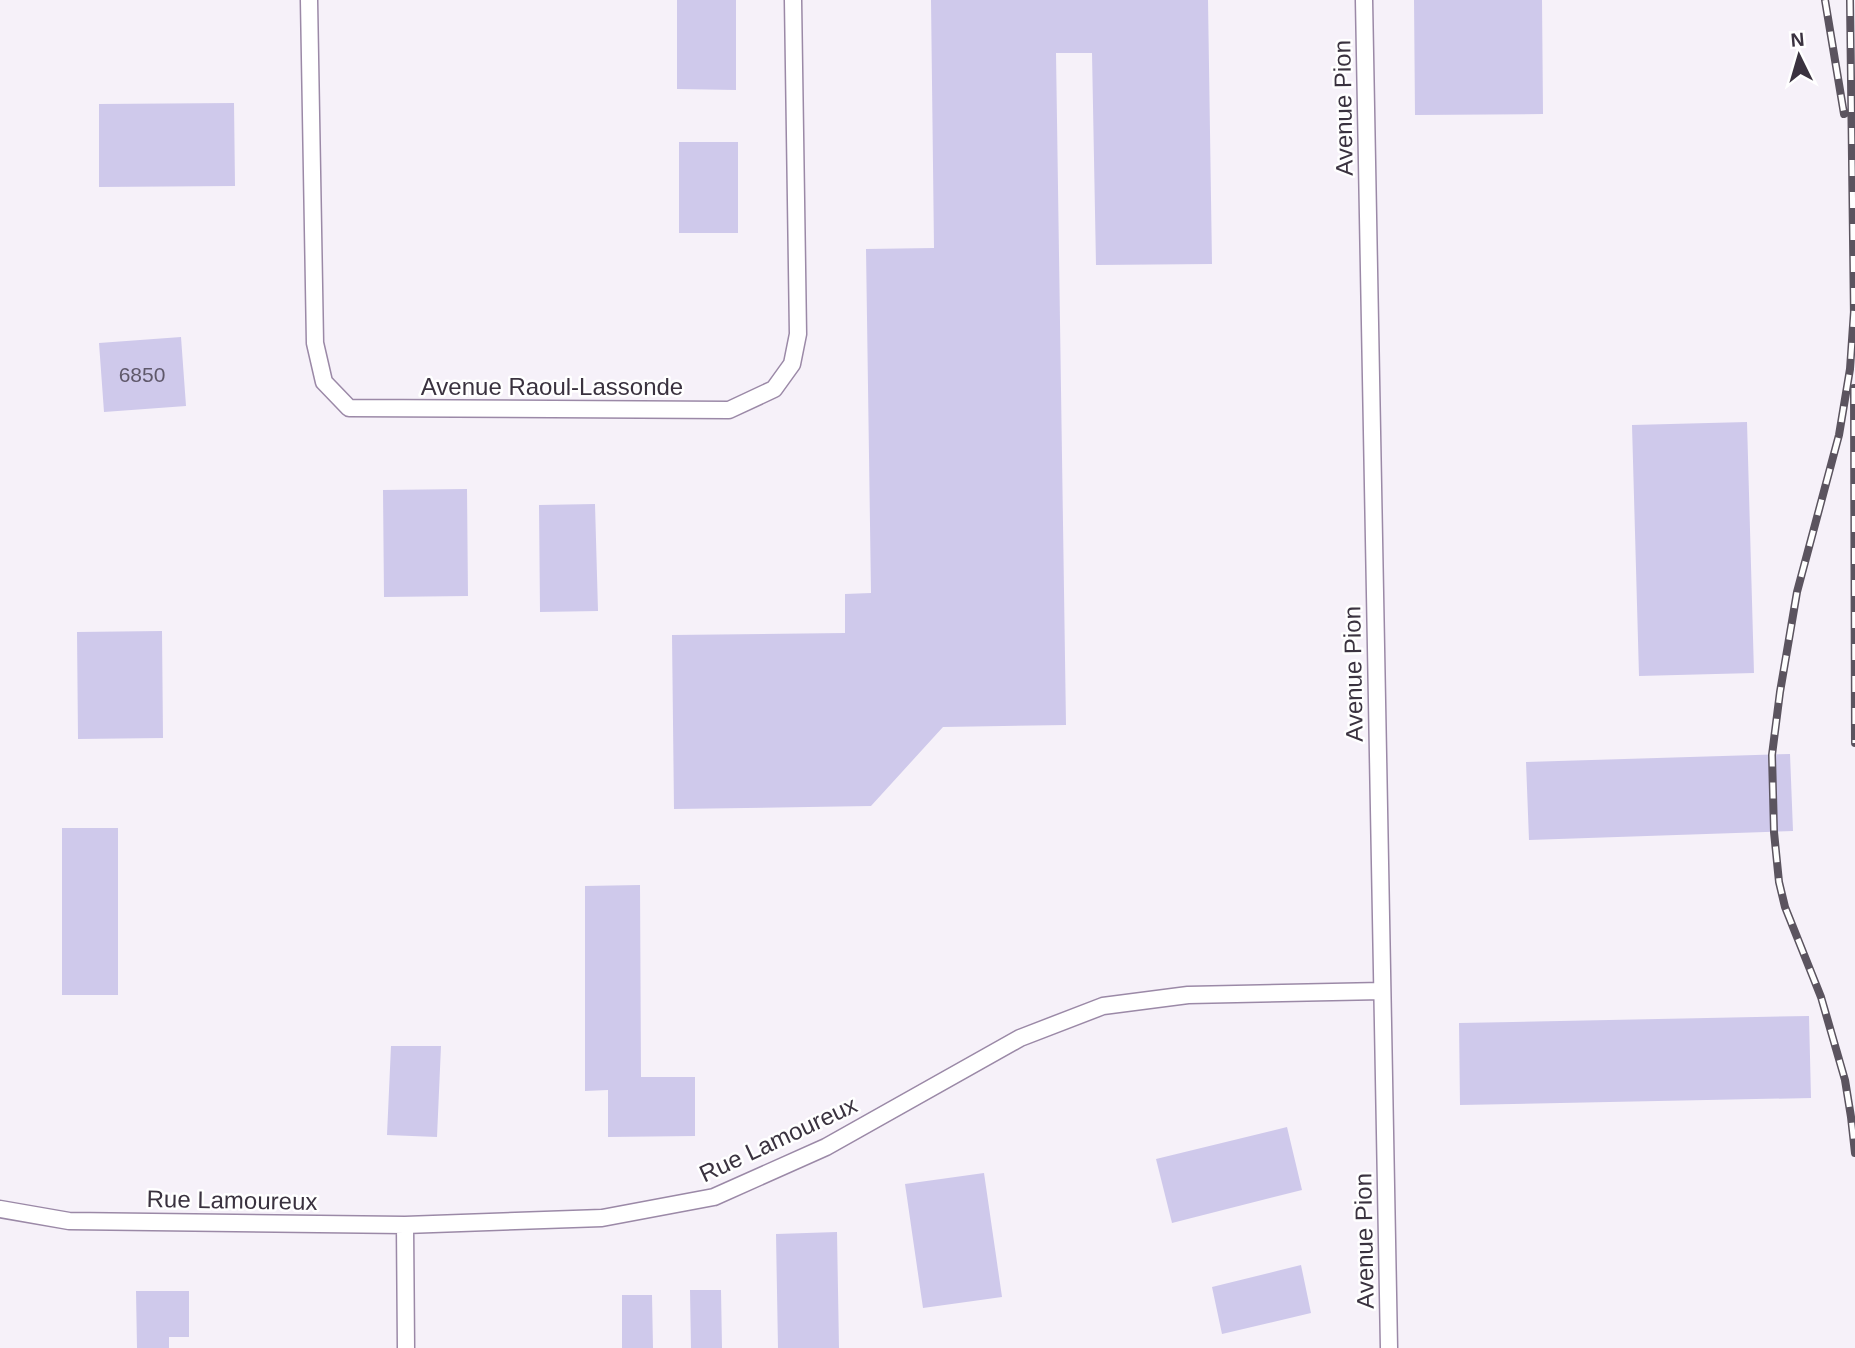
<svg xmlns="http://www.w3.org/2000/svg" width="1855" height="1348" font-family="Arial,sans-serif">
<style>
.built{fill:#f6f1f9}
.building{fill:#cfc9eb}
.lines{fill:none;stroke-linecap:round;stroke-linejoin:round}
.street-casing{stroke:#9b89a7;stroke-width:19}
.street{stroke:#fff;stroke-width:16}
.rail-casing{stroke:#5b545f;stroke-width:8}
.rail{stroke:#fff;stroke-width:5;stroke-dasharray:16;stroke-linecap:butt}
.labels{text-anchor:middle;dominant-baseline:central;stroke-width:5;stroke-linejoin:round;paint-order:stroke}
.number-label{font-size:21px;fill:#5f586a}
.street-label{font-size:24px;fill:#3a323f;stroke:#fff}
</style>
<rect width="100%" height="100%" fill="#fbfbfb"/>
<path class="built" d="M0 0H1855V1348H0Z"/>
<path class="building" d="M677 0H736V90L677 89Z
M931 0H1208L1212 264 1096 265 1092 53H1056L1066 725 943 727 871 806 674 809 672 635 845 633V594L871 593 866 249 934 248Z
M1414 0H1542L1543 114 1415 115Z
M234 103 235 186 99 187V104Z
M679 142H738V233H679Z
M181 337 186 406 104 412 99 343Z
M1747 422 1754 673 1639 676 1632 425Z
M467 489 468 596 384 597 383 490Z
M595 504 598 611 540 612 539 505Z
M162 631 163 738 78 739 77 632Z
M1790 754 1793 831 1529 840 1526 762Z
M62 828H118V995H62Z
M640 885 641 1077H695V1136L608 1137V1090L585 1091V886Z
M1809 1016 1811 1098 1460 1105 1459 1023Z
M391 1046H441L437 1137 387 1135Z
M1287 1127 1302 1190 1172 1223 1156 1159Z
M984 1173 1002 1297 923 1308 905 1184Z
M837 1232 839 1348H778L776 1234Z
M1301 1265 1311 1313 1222 1334 1212 1287Z
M690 1290H721L722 1348H691Z
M136 1291H189V1337H169V1348H137Z
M622 1295H652L653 1348H622Z"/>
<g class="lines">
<g class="street-casing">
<path id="street" d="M309 0 315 343 324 382 349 408 729 410 774 389 792 364 798 334 793 0
M1364 0 1389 1348
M0 1209 69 1221 405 1225 602 1218 714 1197 826 1147 1020 1038 1103 1006 1188 995 1382 991
M405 1225 406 1348"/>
</g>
<use href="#street" class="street"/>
<g class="rail-casing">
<path id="rail" d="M1825 0 1844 114
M1850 0 1854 318
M1854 311 1850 369 1839 435 1797 592 1780 692 1772 755 1774 832 1779 882 1785 907 1821 997 1845 1080 1851 1117 1855 1153
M1854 388 1855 743"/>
</g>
<use href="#rail" class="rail"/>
</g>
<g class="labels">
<g class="number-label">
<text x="142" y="374">6850</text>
</g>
<g class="street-label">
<text transform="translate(1343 108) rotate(-91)">Avenue Pion</text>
<text x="552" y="386">Avenue Raoul-Lassonde</text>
<text transform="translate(1353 674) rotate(-91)">Avenue Pion</text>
<text transform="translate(778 1139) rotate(-25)">Rue Lamoureux</text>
<text transform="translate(232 1200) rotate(1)">Rue Lamoureux</text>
<text transform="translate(1364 1241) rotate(-91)">Avenue Pion</text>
</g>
</g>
<g transform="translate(1799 56) rotate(355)" stroke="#ffffff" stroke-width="5" paint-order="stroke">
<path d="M0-5L12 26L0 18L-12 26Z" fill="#3a323f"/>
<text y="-10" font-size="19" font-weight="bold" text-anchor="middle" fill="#3a323f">N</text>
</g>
</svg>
